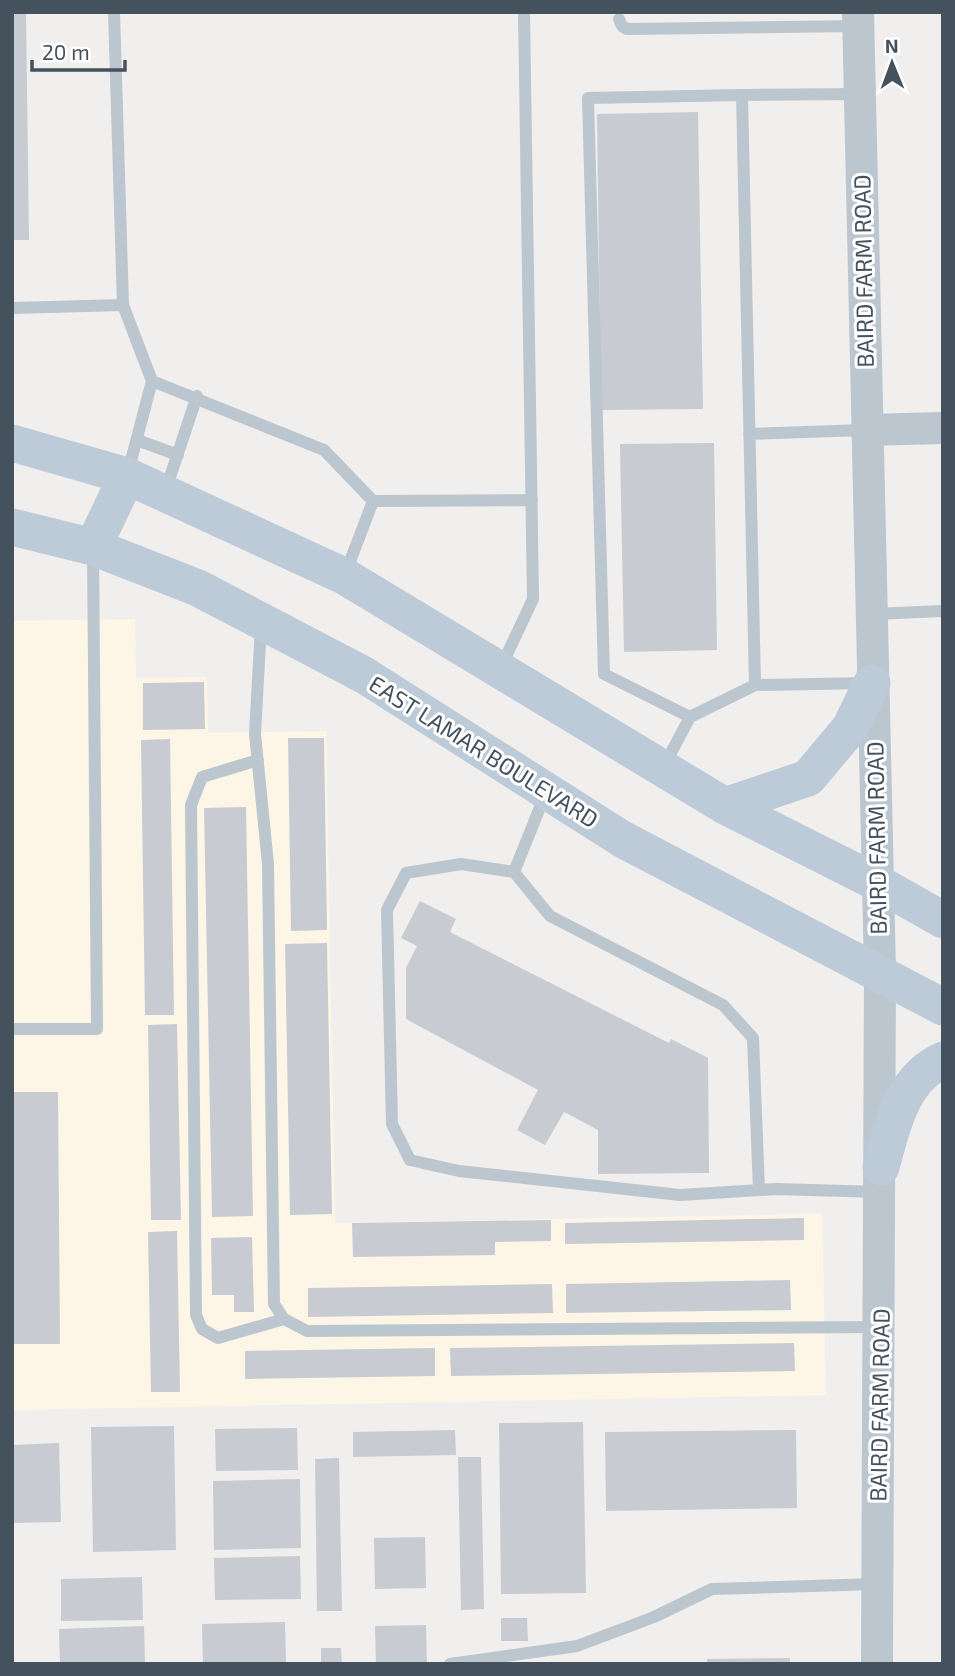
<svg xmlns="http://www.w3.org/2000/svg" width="955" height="1676" font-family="'Exo 2',sans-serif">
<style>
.commercial{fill:#fdf6e6}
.building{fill:#c8cbd1}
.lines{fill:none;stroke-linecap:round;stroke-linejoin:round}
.service{stroke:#bbc6cf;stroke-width:12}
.tertiary{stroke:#bbc6cf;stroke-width:32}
.secondary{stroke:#bdcad7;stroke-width:37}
.labels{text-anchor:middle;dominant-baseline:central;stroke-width:6;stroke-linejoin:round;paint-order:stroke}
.street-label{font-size:23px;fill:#45525d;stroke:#fff}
</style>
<rect width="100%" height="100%" fill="#f1eeee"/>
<path class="commercial" d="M135 619 136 678 207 677 208 733 326 731 335 1223 822 1214 826 1395 12 1410V621Z"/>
<path class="building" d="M12 12H26L29 240H12Z
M698 112 703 409 601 410 597 114Z
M714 443 717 650 624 652 620 444Z
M204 682 205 729 143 730V683Z
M288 738H324L327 930 291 931Z
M170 739 174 1015H145L141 740Z
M246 807 253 1216 212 1217 204 808Z
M420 901 456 919 450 932 669 1043 671 1039 708 1058 709 1173 598 1174V1130L564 1112 545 1145 517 1130 538 1090 406 1019V968L417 946 401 938Z
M327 943 332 1214 290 1215 285 944Z
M177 1024 181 1220H151L148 1025Z
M12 1092H58L60 1344H12Z
M804 1218V1240L565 1244V1223Z
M551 1220V1241L495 1242V1255L353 1257 352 1223Z
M177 1231 180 1392H151L148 1232Z
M252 1237 254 1312H234V1295H212L211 1238Z
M790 1280 791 1310 566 1313V1284Z
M552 1284 553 1313 308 1317V1288Z
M794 1343 795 1371 451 1376 450 1348Z
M435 1348V1376L245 1379V1351Z
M583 1422 586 1593 501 1594 499 1423Z
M174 1426 176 1550 93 1552 91 1427Z
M297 1428 298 1470 216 1471 215 1429Z
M455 1430 456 1455 353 1457V1432Z
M796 1430 797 1508 606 1511 605 1432Z
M59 1443 61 1522 12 1523V1445Z
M458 1457H481L484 1609 461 1610Z
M339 1458 342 1611H317L315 1459Z
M300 1479 301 1548 214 1550 213 1481Z
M425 1537 426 1588 375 1589 374 1538Z
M300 1556 301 1599 215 1600 214 1558Z
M142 1577 143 1620 61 1621V1579Z
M501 1618H527L528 1641H501Z
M285 1622 286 1664H203L202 1624Z
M426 1625 427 1664H376L375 1626Z
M144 1626 145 1664H60L59 1629Z
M321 1648H341L342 1664H321Z
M790 1658V1664H707V1659Z"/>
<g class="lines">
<path class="service" d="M114 12 123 305 152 381 128 472
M619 19 622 26 627 29 858 26
M742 95 859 94
M12 308 123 305
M152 381 324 450 373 501
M749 434 864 430
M137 440 178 455
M166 489 197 396
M346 572 373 501 532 500
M873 614 943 611
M261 625 255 734 268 864 274 1304 284 1319 307 1331 877 1327
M501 667 533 599 524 12
M755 685 742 95 588 98 604 674 690 717 755 685 868 683
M258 760 202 777 191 805 196 1315 202 1329 218 1338 284 1319
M664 766 690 717
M545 795 514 872 461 864 406 873 387 910 392 1124 410 1160 459 1171 680 1195 776 1189 880 1192
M514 872 550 916 723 1005 753 1038 759 1190
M12 1029H97L93 550
M450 1664 577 1646 654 1617 712 1589 876 1584"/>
<path class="tertiary" d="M858 12 880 971 877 1664
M866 430 943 428"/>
<path class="secondary" d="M12 443 127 476 344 576 725 806 876 882 943 920
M12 527 93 547 198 588 364 675 622 839 943 1007
M93 547 127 476
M725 806 808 778 850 728 872 683
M881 1167C892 1127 901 1079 943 1060"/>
</g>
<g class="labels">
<g class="street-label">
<text transform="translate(863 271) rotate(-91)">BAIRD FARM ROAD</text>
<text transform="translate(484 751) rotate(32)">EAST LAMAR BOULEVARD</text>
<text transform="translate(876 838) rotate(-91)">BAIRD FARM ROAD</text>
<text transform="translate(879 1405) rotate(-89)">BAIRD FARM ROAD</text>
</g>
</g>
<rect width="955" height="1676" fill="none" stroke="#45525d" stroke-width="28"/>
<g transform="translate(892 63) rotate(359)" stroke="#ffffff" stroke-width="5" paint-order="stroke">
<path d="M0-5L12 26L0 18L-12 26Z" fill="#45525d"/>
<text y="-10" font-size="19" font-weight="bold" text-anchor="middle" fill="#45525d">N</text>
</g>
<path d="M32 60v10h93v-10" fill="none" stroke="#45525d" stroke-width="3.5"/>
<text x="42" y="60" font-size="21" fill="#45525d" stroke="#ffffff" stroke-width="5" paint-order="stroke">20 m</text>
</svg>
